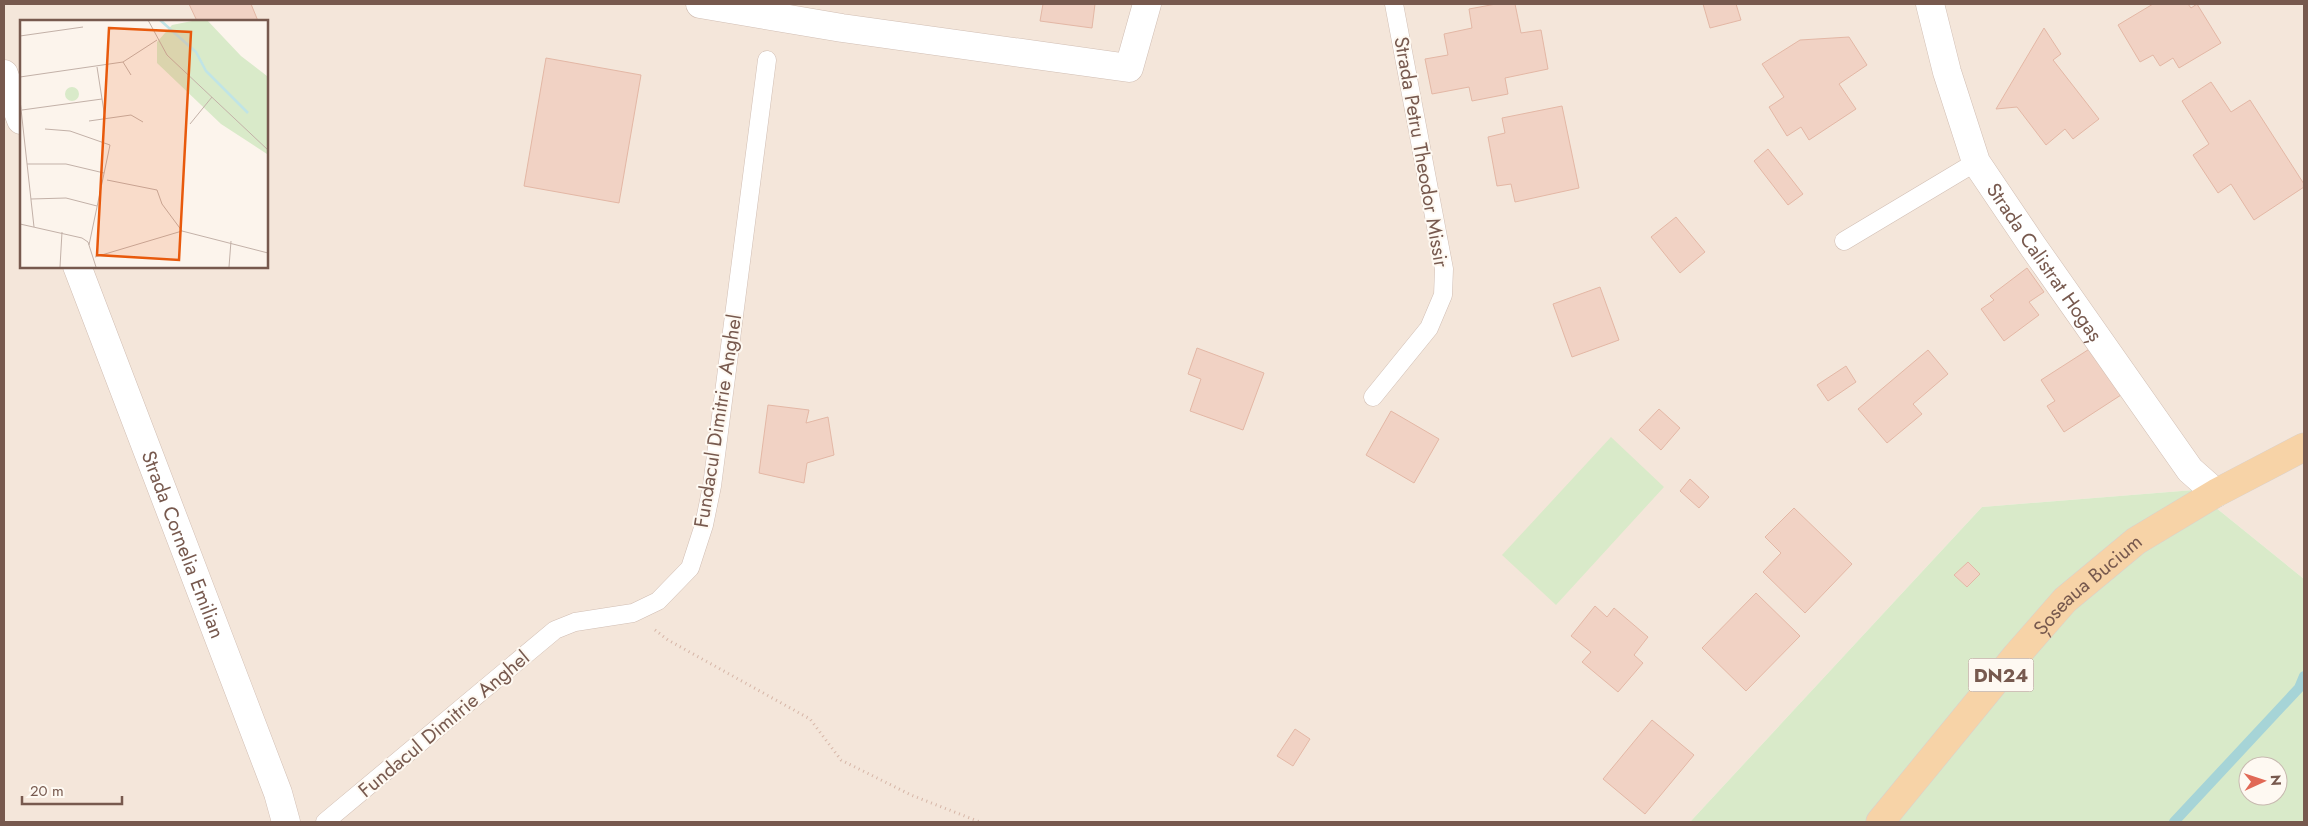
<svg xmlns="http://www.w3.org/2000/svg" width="2308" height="826" font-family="Jost,sans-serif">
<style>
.residential{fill:#f4e6da;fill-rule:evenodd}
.green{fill:#d9eac9;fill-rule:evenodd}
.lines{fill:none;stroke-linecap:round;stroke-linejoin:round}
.stream{stroke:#a6d4d7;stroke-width:10}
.building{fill:#f1d2c4;stroke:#e3b7a5}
.service-casing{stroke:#d1beb3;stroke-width:19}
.minor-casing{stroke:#d1beb3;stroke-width:29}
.primary-casing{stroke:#d9d1cd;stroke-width:29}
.path{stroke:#d6b5a6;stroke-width:3;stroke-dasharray:1 4;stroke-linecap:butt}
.service{stroke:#fff;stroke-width:18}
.minor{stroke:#fff;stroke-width:28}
.primary{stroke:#f7d3a7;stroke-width:28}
.labels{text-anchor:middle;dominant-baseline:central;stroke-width:4;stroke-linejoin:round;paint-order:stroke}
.shield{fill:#fef9f2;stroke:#a0897f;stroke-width:1}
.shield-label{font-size:19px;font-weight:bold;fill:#77594e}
.street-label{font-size:20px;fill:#77594e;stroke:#fef9f2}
.inset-river{fill:none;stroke:#c0e4e6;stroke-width:2.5}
.inset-road{fill:none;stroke:#c3b1a8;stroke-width:1}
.view{fill:#e8590c;fill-opacity:0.15;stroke:#e8590c;stroke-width:2.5}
.inset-edge{fill:none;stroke:#77594e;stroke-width:2.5}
</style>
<rect width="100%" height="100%" fill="#fcf4ec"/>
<path class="residential" d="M4 4H2304V579L2194 490 1982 507 1690 822H4ZM21 21H266V266H21Z"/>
<path class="green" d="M1611 437 1664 487 1556 605 1502 555Z
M2194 490 2304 579V822H1690L1982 507ZM2248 766H2278V796H2248Z"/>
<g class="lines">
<path class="stream" d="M2174 822 2299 688 2304 676"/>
</g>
<path class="building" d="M189 4H251L258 21H197Z
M1043 4H1095L1092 28 1040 21Z
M1496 4H1515L1521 33 1541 30 1548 69 1505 78 1508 94 1472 101 1469 87 1432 94 1425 59 1448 55 1444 34 1472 28 1469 9Z
M1703 4H1736L1741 20 1710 28Z
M2153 4H2188L2191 8 2197 4 2221 43 2179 68 2173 58 2160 66 2153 55 2140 62 2118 25Z
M2044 28 2061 54 2053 60 2099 119 2073 139 2065 129 2046 145 2017 107 1996 109Z
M1849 37 1867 65 1839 84 1856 109 1809 140 1801 127 1787 136 1769 107 1784 97 1762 64 1800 40Z
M546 58 641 75 619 203 524 186Z
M2211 82 2231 112 2250 100 2304 184V187L2254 220 2231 184 2218 193 2193 155 2209 144 2182 101Z
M1562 106 1579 188 1515 202 1511 184 1497 186 1488 137 1505 133 1502 118Z
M1768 149 1803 194 1788 205 1754 161Z
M1676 217 1705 252 1680 273 1651 237Z
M2027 268 2044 292 2029 302 2039 315 2004 341 1981 309 1994 300 1990 296Z
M1600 287 1619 340 1572 357 1553 304Z
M2094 346 2121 395 2064 432 2047 406 2055 401 2041 380Z
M1197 348 1264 373 1243 430 1190 411 1201 379 1188 374Z
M1928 350 1948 374 1913 404 1922 414 1887 443 1858 409Z
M1846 366 1856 382 1828 401 1817 385Z
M768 405 809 410 806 423 828 417 834 455 807 463 804 483 759 473Z
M1659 409 1680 428 1661 450 1639 430Z
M1391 411 1439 439 1414 483 1366 455Z
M1690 479 1709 497 1699 508 1680 491Z
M1794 508 1852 564 1805 613 1763 572 1781 553 1765 537Z
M1968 562 1980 574 1967 587 1954 575Z
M1756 593 1800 636 1746 691 1702 648Z
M1595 606 1607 617 1614 608 1648 637 1634 655 1643 663 1618 692 1582 662 1591 652 1571 636Z
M1652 720 1694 755 1645 814 1603 779Z
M1295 729 1310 739 1293 766 1277 756Z"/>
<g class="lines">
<g class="service-casing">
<path id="service" d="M1844 241 1976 162
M1373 397 1429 328 1443 295 1444 269 1394 4
M325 822 555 630 575 622 633 613 658 601 690 568 704 525 712 486 767 60"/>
</g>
<g class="minor-casing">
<g id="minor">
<path d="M700 4 842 28 1129 68 1147 4"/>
<path id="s1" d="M1930 4 1947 72 1976 162 2032 245 2190 470 2216 493"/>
<path d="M4 74 21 120"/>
<path id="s2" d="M77 266 278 793 286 822"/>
</g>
</g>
<g class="primary-casing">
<g id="primary">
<path id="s3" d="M1880 822 2016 656 2065 600 2136 541 2216 493 2304 447"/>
</g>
</g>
<path class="path" d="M655 630 668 640 810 719 841 760 911 795 980 822"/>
<use href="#service" class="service"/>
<use href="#minor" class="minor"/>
<use href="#primary" class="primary"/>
</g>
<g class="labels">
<rect class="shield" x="1968.5" y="658.5" width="65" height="33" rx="4"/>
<g class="shield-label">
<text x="2001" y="675">DN24</text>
</g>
<g class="street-label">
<text transform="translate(1421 152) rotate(80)">Strada Petru Theodor Missir</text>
<text stroke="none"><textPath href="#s1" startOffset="286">Strada Calistrat Hogaș</textPath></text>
<text transform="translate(718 421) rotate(-81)">Fundacul Dimitrie Anghel</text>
<text stroke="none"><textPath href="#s2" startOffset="298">Strada Cornelia Emilian</textPath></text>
<text stroke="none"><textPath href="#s3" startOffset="316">Șoseaua Bucium</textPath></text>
<text transform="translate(444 724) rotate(-40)">Fundacul Dimitrie Anghel</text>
</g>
</g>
<g transform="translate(20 20)">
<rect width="248" height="248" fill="#fcf4ec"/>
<path d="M177 0H187L221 36 247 56V134L201 104 137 43V22L152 5ZM45 74a7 7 0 1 1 14 0a7 7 0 1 1-14 0Z" fill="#d9eac9"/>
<path class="inset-river" d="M140 0 176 32 186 51 228 93"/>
<path class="inset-road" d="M128 0 147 35 248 130M0 16 63 7M103 42 111 55M77 47 85 98M0 57 103 42 137 20M0 80 14 207M2 90 82 79M69 101 111 95 123 102M170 104 192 77M25 109 50 111 90 125 69 225M7 144H46L84 153M87 160 137 170 142 184 162 211M11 179 46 178 77 186M0 204 62 218 68 222 76 247M75 237 162 211 248 233M40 247 42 212M209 247 211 221"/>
<path class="view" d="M89 8 171 12 159 240 77 235Z"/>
<rect width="248" height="248" class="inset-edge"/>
</g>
<rect width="2308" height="826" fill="none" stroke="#77594e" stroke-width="10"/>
<g transform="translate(2263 781) rotate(87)"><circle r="24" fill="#fef9f2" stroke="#c8b9b0"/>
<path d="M0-4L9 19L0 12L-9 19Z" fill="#e16956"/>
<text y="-8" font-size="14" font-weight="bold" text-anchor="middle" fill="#77594e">N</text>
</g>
<path d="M22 796v8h100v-8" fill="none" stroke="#77594e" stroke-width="2.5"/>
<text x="30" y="796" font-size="15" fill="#77594e" stroke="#fef9f2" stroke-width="4" paint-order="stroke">20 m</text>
</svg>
